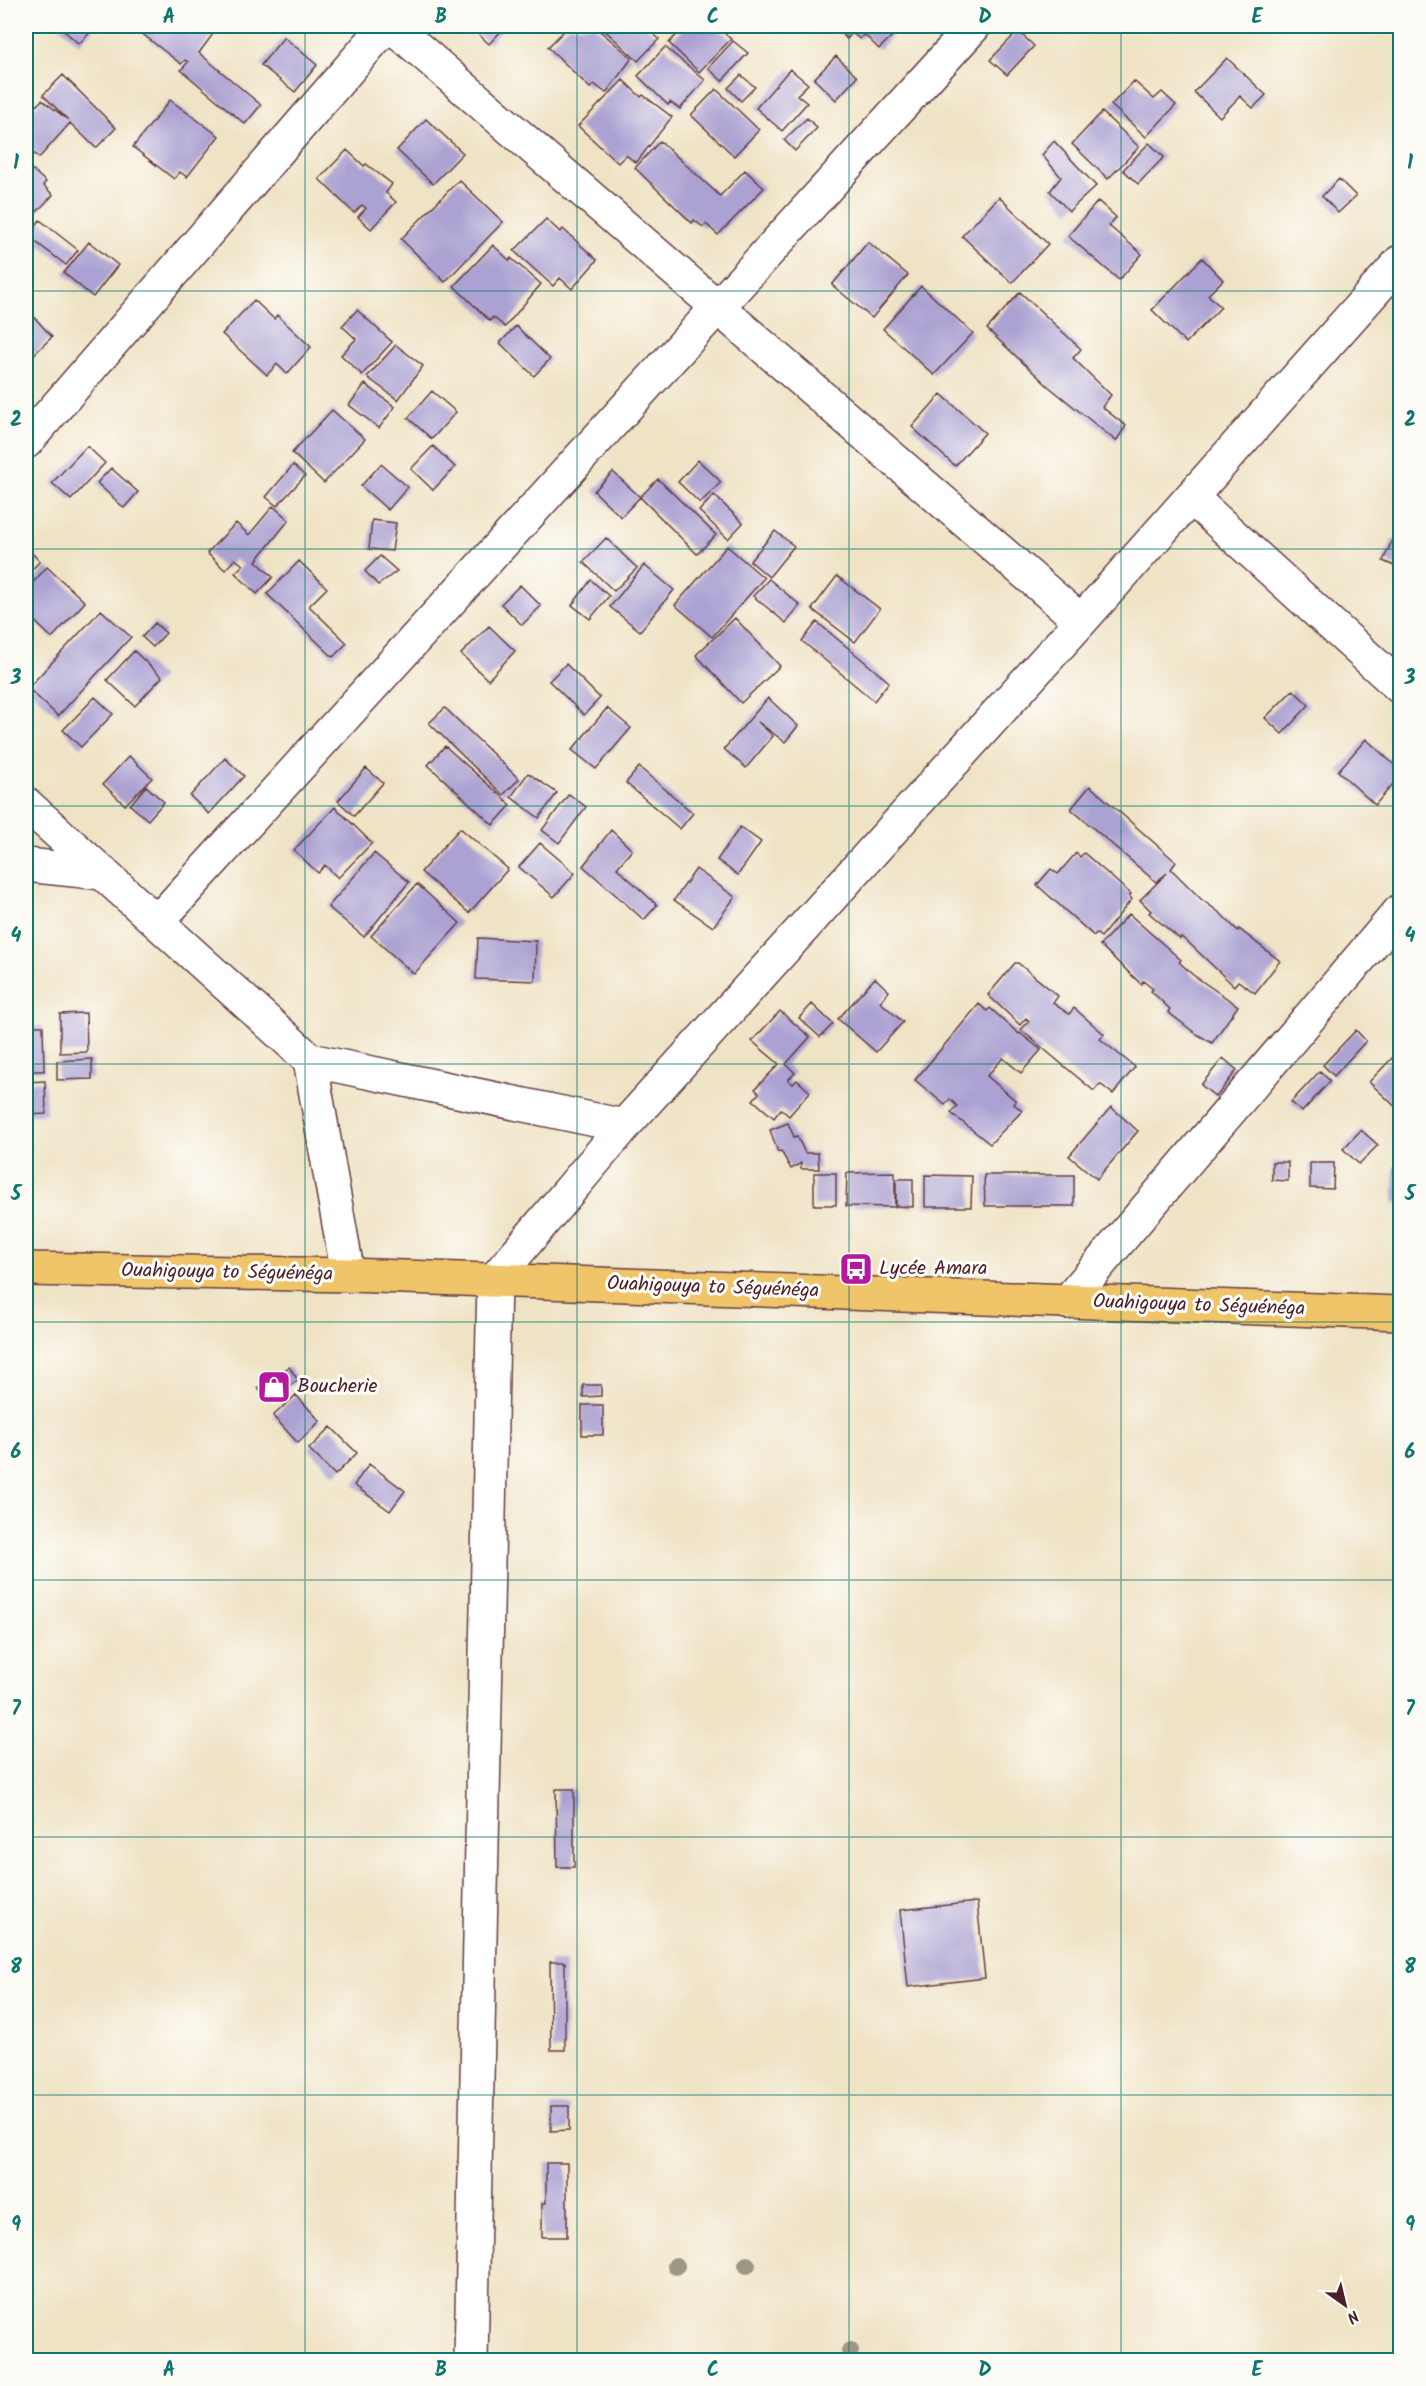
<svg xmlns="http://www.w3.org/2000/svg" width="1426" height="2386" font-family="Kalam,sans-serif">
<style>
.building{fill:#aba1d2}
.lines{fill:none;stroke-linecap:round;stroke-linejoin:round}
.minor-casing{stroke:#633c42;stroke-width:36}
.major-casing{stroke:#633c42;stroke-width:36}
.minor{stroke:#fff;stroke-width:33}
.major{stroke:#f0c469;stroke-width:33}
.tree{fill:#9f9785}
.grid{fill:none;stroke:#0f766e;stroke-width:1.5;stroke-opacity:0.55}
.labels{text-anchor:middle;dominant-baseline:central;stroke-width:6;stroke-linejoin:round;paint-order:stroke}
.poi-label{font-size:20px;fill:#4a1f2b;stroke:#fdfcf7;text-anchor:start}
.street-label{font-size:20px;fill:#4a1f2b;stroke:#fdfcf7}
.neatline{fill:none;stroke:#0f766e;stroke-width:2}
.grid-label{font-size:20px;text-anchor:middle;font-weight:bold;fill:#0f766e}
</style>
<rect width="100%" height="100%" fill="#fdfcf7"/>
<filter id="ink" filterUnits="userSpaceOnUse"><feTurbulence type="fractalNoise" baseFrequency=".0167" numOctaves="2"/><feDisplacementMap in="SourceGraphic" scale="12" xChannelSelector="R" yChannelSelector="G"/><feConvolveMatrix kernelMatrix="1 2 1 2 8 2 1 2 1" color-interpolation-filters="sRGB"/></filter>
<filter id="wash" filterUnits="userSpaceOnUse"><feTurbulence type="fractalNoise" baseFrequency=".008" numOctaves="4" result="noise"/><feDisplacementMap in="SourceGraphic" scale="24" xChannelSelector="R" yChannelSelector="G"/><feGaussianBlur stdDeviation="1.35" result="paint"/><feColorMatrix in="noise" values="0 0 0 0 0 0 0 0 0 0 0 0 0 0 0 0 0 1.4 0 .05"/><feComposite in="paint" operator="in"/></filter>
<g filter="url(#wash)">
<rect width="100%" height="100%" fill="#efe3c5"/>
<g id="blocks">
<path class="building" d="M59 26H96L79 44Z
M139 26H202L213 34 199 53 261 105 245 124 181 70 188 62 185 60 181 64 136 29Z
M478 26H506L489 44 474 30Z
M569 26H594L632 58 606 93 594 84 590 88 548 47Z
M600 26H645L659 39 638 61Z
M685 26H716L731 39 699 72 669 43Z
M833 26H882L892 36 879 49 864 34 860 39 852 33 847 39Z
M1018 31 1034 46 1007 75 990 60Z
M284 37 317 65 295 92 261 65Z
M733 41 748 53 722 81 708 68Z
M665 47 705 80 680 109 670 102 668 105 638 76Z
M836 56 857 77 836 100 814 79Z
M1227 58 1266 95 1253 108 1240 96 1220 117 1194 92Z
M790 69 808 84 797 95 807 103 782 131 756 108Z
M63 75 116 128 96 148 70 123 39 158 31 151 28 155 26 152V116L42 100 68 120 43 95Z
M741 75 755 87 741 101 728 88Z
M623 80 641 97 643 95 672 117 636 163 626 155 618 163 578 126Z
M1134 81 1154 99 1162 92 1176 105 1146 137 1111 105Z
M716 89 759 130 734 156 691 115Z
M170 100 219 136 187 177 180 172 174 179 133 147Z
M1102 112 1139 147 1108 179 1072 144Z
M807 118 817 128 795 151 784 140Z
M426 119 463 153 433 184 397 150Z
M660 141 720 196 745 170 764 188 718 235 706 224 703 227 694 220 692 223 635 168Z
M1054 141 1096 186 1069 211 1050 191 1061 177 1042 155Z
M1149 143 1164 157 1138 184 1123 170Z
M347 150 364 166 366 164 392 184 386 193 396 202 371 229 358 217 366 208 362 205 354 213 319 179Z
M26 164 46 182 43 185 53 195 26 223Z
M1339 179 1356 196 1338 213 1322 196Z
M459 180 503 222 445 282 401 239Z
M999 197 1048 244 1012 283 962 236Z
M1098 201 1116 217 1109 226 1142 254 1119 280 1068 236Z
M546 219 560 232 563 229 597 260 572 289 560 278 553 286 514 251Z
M40 220 78 250 66 265 28 236Z
M89 242 118 265 93 297 64 273Z
M868 242 908 275 872 318 832 285Z
M493 245 510 261 511 258 541 284 505 327 493 317 490 321 454 286Z
M1202 258 1223 280 1208 295 1221 307 1186 343 1152 310Z
M921 286 973 333 934 375 883 329Z
M1020 292 1081 349 1073 358 1111 395 1102 407 1126 426 1116 441 1048 386 987 329Z
M254 300 274 319 277 315 311 347 287 374 277 364 267 375 222 334Z
M27 309 52 337 26 362V311Z
M357 310 392 342 362 375 341 355 356 339 342 326Z
M516 326 550 359 534 376 500 343Z
M396 345 423 366 398 400 367 377Z
M365 384 395 407 379 428 349 405Z
M432 391 456 412 432 439 408 418Z
M941 394 985 433 955 466 912 427Z
M332 410 365 439 324 483 292 453Z
M87 446 105 463 71 500 52 483Z
M433 446 455 467 433 490 411 469Z
M698 460 721 482 700 503 678 482Z
M381 464 408 487 388 510 361 486Z
M293 465 305 476 277 506 266 497Z
M111 468 138 492 124 508 97 483Z
M613 472 640 497 621 517 594 491Z
M658 479 716 535 697 554 640 497Z
M714 495 743 523 728 539 699 511Z
M273 506 289 520 256 561 273 577 257 594 235 573 243 565 235 559 225 570 207 553 236 523 249 535Z
M372 520 396 523 392 551 369 549Z
M775 531 794 546 769 577 750 561Z
M606 538 637 568 614 591 583 562Z
M1393 539 1400 542 1399 568 1383 561Z
M727 546 764 578 712 637 675 605Z
M26 548 40 561 26 576Z
M380 556 397 571 378 585 365 571Z
M299 561 327 588 309 606 347 643 333 657 267 594Z
M644 565 674 590 640 631 610 607Z
M47 567 85 602 52 638 26 613V590Z
M837 576 880 609 855 642 812 609Z
M769 579 800 605 786 623 753 596Z
M591 580 609 596 590 619 572 605Z
M520 585 541 606 522 625 501 604Z
M101 610 131 637 58 716 28 688Z
M735 618 780 666 741 703 696 655Z
M817 622 889 682 874 701 802 641Z
M155 623 166 633 153 647 142 637Z
M489 626 515 651 488 680 461 654Z
M134 651 162 677 135 706 107 680Z
M566 664 600 698 584 715 549 681Z
M1293 690 1309 705 1282 734 1265 718Z
M95 697 113 714 81 747 63 730Z
M768 698 798 726 785 742 758 722 773 736 746 768 724 749Z
M445 708 519 779 503 795 429 723Z
M607 708 631 728 596 769 572 750Z
M1366 739 1400 770V776L1375 805 1338 771Z
M445 746 511 805 493 825 428 765Z
M129 756 152 778 125 805 103 784Z
M225 758 244 776 209 814 190 796Z
M639 767 693 813 680 829 626 783Z
M366 768 383 783 354 816 338 801Z
M528 773 557 793 539 818 511 797Z
M146 786 164 802 148 820 130 805Z
M1090 786 1176 862 1171 869 1201 899 1220 913 1238 931 1239 929 1280 961 1255 993 1238 981 1234 986 1190 944 1181 937 1180 939 1149 913 1151 911 1140 900 1167 873 1156 882 1071 809Z
M569 794 586 807 559 843 542 830Z
M335 807 372 843 338 878 325 865 318 873 294 850Z
M740 827 761 842 738 875 717 860Z
M460 828 508 869 469 913 421 872Z
M611 830 632 850 617 868 657 905 644 920 583 866Z
M540 843 575 873 554 897 519 867Z
M374 853 409 882 364 937 328 907Z
M1076 853 1080 857 1084 853 1131 894 1129 896 1132 899 1101 937 1096 933 1094 936 1037 885 1051 869 1058 874Z
M696 869 735 897 713 927 674 900Z
M417 884 460 923 414 974 371 936Z
M1129 914 1181 960 1179 962 1193 975 1238 1006 1212 1043 1195 1033 1168 1012 1170 1009 1151 991 1153 989 1143 981 1141 984 1100 945Z
M478 938 536 941 535 981 476 979Z
M1015 963H1018L1058 996 1053 1003 1069 1014 1074 1008 1104 1034 1100 1039 1135 1067 1113 1094 1100 1084 1094 1091 1021 1030 1029 1021 1026 1018 1020 1025 988 995Z
M875 978 889 991 880 1002 903 1022 876 1052 838 1019Z
M812 1004 833 1024 820 1037 799 1018Z
M979 1004 987 1011 990 1008 1019 1034 1020 1033 1041 1050 1021 1073 1003 1058 987 1076 1016 1101 1014 1104 1022 1111 990 1144 951 1113 957 1106 950 1099 945 1105 915 1080Z
M780 1011 810 1037 786 1064 795 1073 788 1080 793 1084 797 1080 810 1092 789 1116 781 1109 774 1118 753 1100 759 1093 755 1089 779 1064 752 1041Z
M86 1013 87 1052 60 1053V1014Z
M26 1026H43L44 1071H26Z
M1356 1030 1366 1041 1334 1076 1323 1065Z
M1397 1053 1400 1056V1111L1369 1082Z
M1223 1058 1237 1070 1216 1097 1201 1085Z
M92 1059V1079L57 1080V1061Z
M1320 1071 1330 1081 1302 1112 1291 1102Z
M45 1081 46 1114 26 1115V1082Z
M1111 1107 1138 1131 1097 1179 1069 1156Z
M788 1123 794 1137 797 1136 805 1153H818L819 1169H801V1163L791 1169 781 1151 778 1152 770 1130Z
M1361 1130 1378 1145 1359 1164 1343 1149Z
M1272 1162H1288V1181L1272 1180Z
M1310 1163H1334L1333 1189 1310 1188Z
M1394 1168H1400V1203H1394Z
M895 1172V1207L846 1206 847 1173Z
M814 1173H836V1205H814Z
M925 1175 972 1176 971 1207H925Z
M984 1175H1074V1206H985Z
M896 1179H913V1207L896 1206Z
M289 1367 298 1380 267 1401 258 1388Z
M583 1385H601V1396L583 1397Z
M296 1395 320 1421 298 1443 273 1416Z
M582 1405H603V1435H582Z
M331 1427 357 1453 335 1475 309 1449Z
M369 1464 405 1491 390 1511 354 1485Z
M556 1789H574V1867H557Z
M977 1902 985 1978 908 1987 900 1910Z
M550 1962H565V2050H551Z
M551 2106H569V2130L551 2131Z
M546 2163H567V2237H542V2203H546Z"/>
</g>
</g>
<g filter="url(#ink)">
<use href="#blocks" fill-opacity="0" stroke="#633c42" stroke-width="1.5"/>
<g class="lines">
<g class="minor-casing">
<path id="minor" d="M392 26 1081 621
M26 442 386 26
M1191 497 1400 687
M26 804 310 1060 624 1126
M26 865 103 873
M157 922 974 26
M310 1060 348 1275
M1067 1302 1400 911
M471 2360 494 1280 624 1126 1081 621 1400 262"/>
</g>
<g class="major-casing">
<path id="major" d="M26 1269 348 1275 1400 1313"/>
</g>
<use href="#minor" class="minor"/>
<use href="#major" class="major"/>
</g>
<g class="tree">
<circle cx="747" cy="2265" r="9"/>
<circle cx="676" cy="2266" r="9"/>
<circle cx="850" cy="2351" r="9"/>
</g>
</g>
<path class="grid" d="M305 26V2360M577 26V2360M849 26V2360M1121 26V2360M26 291H1400M26 549H1400M26 806H1400M26 1064H1400M26 1322H1400M26 1580H1400M26 1837H1400M26 2095H1400"/>
<defs>
<g id="bus-square" transform="scale(1.725)"><rect x="-9" y="-9" width="18" height="18" rx="4" fill="#b5179e" stroke="#fdfcf7"/><path d="M-5-6H5V4H4V6H2V4H-2V6H-4V4H-5ZM-3.5-4V0h7V-4ZM-3.5 1.2v1.5H-2V1.2ZM2 1.2v1.5H3.5V1.2Z" fill="#fff"/></g>
<g id="shop-square" transform="scale(1.725)"><rect x="-9" y="-9" width="18" height="18" rx="4" fill="#b5179e" stroke="#fdfcf7"/><path d="M-5-2.5h2.3a2.7 3.5 0 0 1 5.4 0H5L5.5 6h-11ZM-1.5-2.5h3a1.5 2.3 0 0 0-3 0Z" fill="#fff"/></g>
</defs>
<g fill-rule="evenodd">
<use href="#bus-square" x="856" y="1269"/>
<use href="#shop-square" x="274" y="1387"/>
</g>
<g class="labels">
<g class="poi-label">
<text x="879" y="1269">Lycée Amara</text>
<text x="297" y="1387">Boucherie</text>
</g>
<g class="street-label">
<text transform="translate(227 1273) rotate(1)">Ouahigouya to Séguénéga</text>
<text transform="translate(713 1288) rotate(2)">Ouahigouya to Séguénéga</text>
<text transform="translate(1199 1306) rotate(2)">Ouahigouya to Séguénéga</text>
</g>
</g>
<rect width="1426" height="2386" fill="none" stroke="#fdfcf7" stroke-width="66"/>
<g transform="translate(1345 2305) rotate(146)" stroke="#fdfcf7" stroke-width="4.5" paint-order="stroke">
<path d="M0-4.5L10 22L0 15L-10 22Z" fill="#4a1f2b"/>
<text y="-9" font-size="16" font-weight="bold" text-anchor="middle" fill="#4a1f2b">N</text>
</g>
<rect x="33" y="33" width="1360" height="2320" class="neatline"/>
<g class="grid-label">
<text x="169" y="23">A</text>
<text x="441" y="23">B</text>
<text x="713" y="23">C</text>
<text x="985" y="23">D</text>
<text x="1257" y="23">E</text>
<text x="16" y="169">1</text>
<text x="1410" y="169">1</text>
<text x="16" y="426">2</text>
<text x="1410" y="426">2</text>
<text x="16" y="684">3</text>
<text x="1410" y="684">3</text>
<text x="16" y="942">4</text>
<text x="1410" y="942">4</text>
<text x="16" y="1200">5</text>
<text x="1410" y="1200">5</text>
<text x="16" y="1458">6</text>
<text x="1410" y="1458">6</text>
<text x="16" y="1715">7</text>
<text x="1410" y="1715">7</text>
<text x="16" y="1973">8</text>
<text x="1410" y="1973">8</text>
<text x="16" y="2231">9</text>
<text x="1410" y="2231">9</text>
<text x="169" y="2376">A</text>
<text x="441" y="2376">B</text>
<text x="713" y="2376">C</text>
<text x="985" y="2376">D</text>
<text x="1257" y="2376">E</text>
</g>
</svg>
